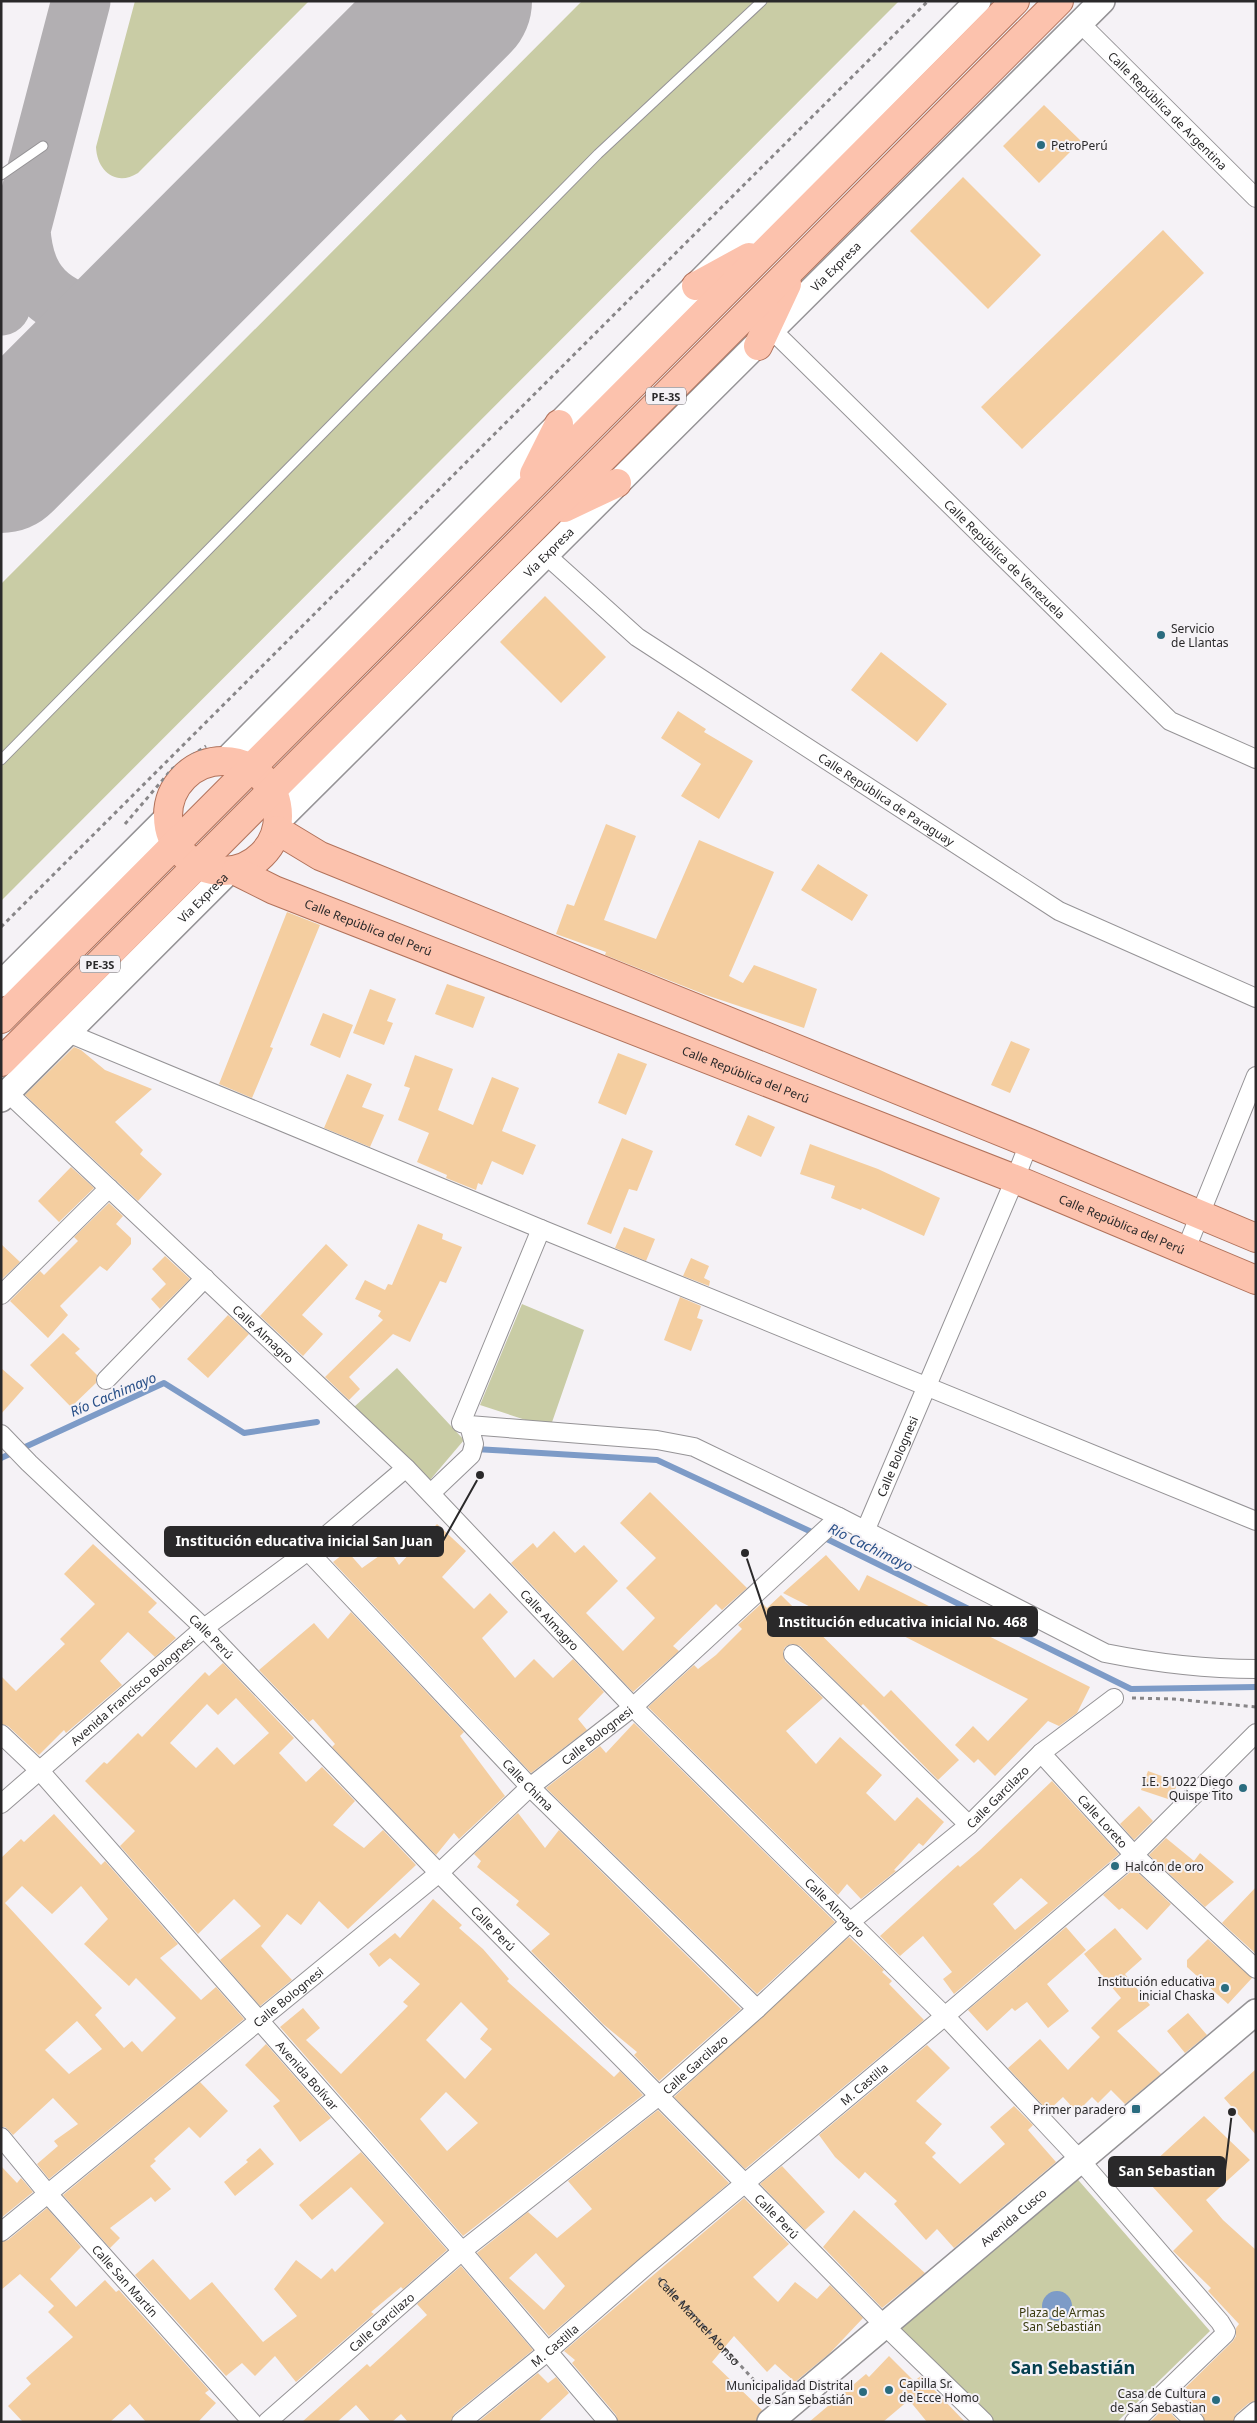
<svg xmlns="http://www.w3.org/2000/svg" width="1257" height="2423" font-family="'Noto Sans',sans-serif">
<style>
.green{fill:#c9cca5}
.water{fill:#7d9bc7}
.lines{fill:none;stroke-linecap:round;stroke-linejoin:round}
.stream{stroke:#7d9bc7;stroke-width:6}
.taxiway{stroke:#b2afb2;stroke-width:59}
.runway{stroke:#b2afb2;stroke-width:146}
.building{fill:#f4cea0;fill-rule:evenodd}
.lane-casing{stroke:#959396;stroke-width:11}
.street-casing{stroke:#959396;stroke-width:20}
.secondary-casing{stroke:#959396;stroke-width:28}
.primary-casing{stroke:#b1725b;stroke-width:30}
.path{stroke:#888688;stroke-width:3;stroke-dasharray:4 4;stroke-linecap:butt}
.lane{stroke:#fff;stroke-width:9}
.street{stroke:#fff;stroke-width:18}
.secondary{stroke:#fff;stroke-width:25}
.primary{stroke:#fcc2ad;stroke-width:28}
.poi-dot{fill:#2a6c7f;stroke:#f5f2f6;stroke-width:2}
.labels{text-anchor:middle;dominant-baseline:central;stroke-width:4;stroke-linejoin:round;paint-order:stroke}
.shield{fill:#f5f2f6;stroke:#676567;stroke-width:1}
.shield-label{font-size:11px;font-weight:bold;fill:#2a292a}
.street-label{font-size:12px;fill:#2a292a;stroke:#f5f2f6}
.poi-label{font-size:12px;fill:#2a292a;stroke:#f5f2f6;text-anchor:end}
.park-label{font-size:12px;fill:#3a3b0f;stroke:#f5f2f6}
.water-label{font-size:14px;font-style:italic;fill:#284f88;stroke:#f5f2f6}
.district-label{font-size:18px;font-weight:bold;fill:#033e4d;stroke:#f5f2f6}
.leader{fill:none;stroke:#2a292a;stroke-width:2}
.callout-dot{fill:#2a292a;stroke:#f5f2f6;stroke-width:2}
.callout{fill:#2a292a;stroke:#2a292a;stroke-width:2}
.callout-label{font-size:14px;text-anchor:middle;font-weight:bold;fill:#fff}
</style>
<rect width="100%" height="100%" fill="#f5f2f6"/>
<path class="green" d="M135 1H309L138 173C116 187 97 171 96 147Z
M582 1H899L1 901V584Z
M522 1304 584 1330 550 1428 480 1405Z
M397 1368 464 1440 430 1480 354 1407Z
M1073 2174 1210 2331 1117 2422H993L894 2324Z"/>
<path class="water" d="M1042 2306a15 15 0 1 1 30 0a15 15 0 1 1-30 0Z"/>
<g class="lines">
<path class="stream" d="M475 1449 657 1460 831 1541 1131 1689 1256 1687
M1 1458 164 1383 244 1433 317 1422"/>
<path class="taxiway" d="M21 230C26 303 70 310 130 330
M1 306 81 1"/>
<path class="runway" d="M1 460 459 1"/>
</g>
<path class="building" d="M1044 105 1081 141 1039 183 1003 146Z
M963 177 1041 255 988 309 910 231Z
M1163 230 1204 273 1022 449 981 407Z
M545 596 606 657 561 703 500 642Z
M881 652 947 704 917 742 851 690Z
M678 711 706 729 704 732 753 761 719 819 681 796 701 764 661 738Z
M606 824 636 836 604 920 656 939 699 840 774 872 729 976 743 983 754 965 817 989 804 1028 706 995 605 955 606 952 556 934 567 904 574 906Z
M818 864 868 895 852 921 801 890Z
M287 912 320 925 270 1047 273 1048 252 1098 219 1084Z
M447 984 485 997 473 1028 435 1014Z
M370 989 396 999 387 1021 393 1023 384 1045 353 1033Z
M323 1013 353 1025 340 1058 310 1045Z
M1011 1041 1030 1049 1010 1093 991 1085Z
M74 1047 81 1050 105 1070 152 1089 115 1122 143 1150 140 1154 162 1174 138 1201 25 1095Z
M618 1053 647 1064 626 1115 598 1103Z
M415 1055 453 1069 438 1110 473 1125 492 1077 519 1088 502 1131 536 1145 523 1175 492 1161 482 1185 478 1183 476 1190 446 1178 447 1175 417 1162 429 1133 398 1120 410 1088 404 1086Z
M347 1074 372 1084 362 1107 384 1115 370 1147 324 1128Z
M748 1115 775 1127 761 1157 735 1145Z
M622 1138 653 1151 637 1191 629 1189 611 1234 587 1224Z
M810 1144 878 1169 940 1198 924 1236 862 1208 861 1210 831 1198 835 1186 800 1174Z
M71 1167 94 1188 59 1222 38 1201Z
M109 1203 123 1216 116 1224 131 1238V1244L107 1271 100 1266 60 1306 68 1315 48 1338 10 1301 40 1271 44 1275 78 1241 74 1237Z
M418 1224 443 1234 442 1239 462 1247 446 1283 440 1281 410 1342 393 1334 349 1377 360 1389 349 1400 325 1377 383 1320 378 1316 381 1311 355 1299 365 1280 385 1290 388 1284 392 1285Z
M624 1227 655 1239 646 1261 615 1248Z
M1 1244 20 1262 1 1280Z
M326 1244 348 1265 302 1315 323 1334 303 1356 260 1316Z
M165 1256 190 1279 160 1309 151 1299 166 1284 152 1269Z
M691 1258 709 1266 704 1278 710 1281 709 1286 683 1276Z
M680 1297 701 1306 697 1318 703 1320 691 1351 664 1340Z
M228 1315 249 1334 208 1378 187 1359Z
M63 1333 80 1349 75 1353 97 1375 96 1383 71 1407 30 1365Z
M1 1368 24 1388 1 1414Z
M650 1492 747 1588 722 1610 716 1604 673 1646 679 1651 633 1692 511 1563 533 1543 537 1548 554 1531 575 1553 584 1545 618 1581 586 1613 623 1651 655 1618 626 1588 656 1558 620 1523Z
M437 1524 466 1551 442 1577 474 1609 490 1593 508 1612 482 1638 515 1678 534 1659 553 1678 573 1659 604 1692 578 1719 587 1730 531 1773 333 1562 347 1551 362 1568 389 1549 399 1565Z
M93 1544 157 1603 148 1612 176 1638 155 1657 128 1632 100 1661 122 1685 66 1733 64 1730 39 1755 8 1726 1 1724V1676L16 1691 65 1644 60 1639 95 1604 64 1574Z
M826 1555 859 1591 867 1575 1090 1687 1077 1713 1059 1726 1048 1721 995 1776 978 1759 974 1763 955 1745 973 1726 988 1741 1028 1699 870 1619 862 1633 783 1593Z
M781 1595 884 1697 891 1690 959 1760 938 1780 863 1704 861 1706 800 1646 791 1644 785 1647 783 1652 785 1661 823 1698 786 1731 816 1764 840 1737 882 1775 866 1793 895 1821 917 1797 944 1822 923 1846 919 1843 894 1870 896 1871 861 1899 847 1884 838 1895 648 1707 694 1665 698 1669 716 1655 742 1629 738 1625 762 1603 767 1608Z
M351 1612 464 1732 460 1736 505 1796 459 1839 454 1833 436 1855 332 1747 335 1744 313 1719 309 1722 259 1670 314 1623 328 1639Z
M223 1663 294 1738 279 1753 306 1782 322 1767 355 1801 333 1825 364 1848 383 1830 416 1865 348 1929 319 1901 301 1925 287 1914 261 1946 292 1980 260 2006 220 1960 261 1926 234 1899 198 1934 120 1846 135 1831 85 1781 104 1762 107 1764 138 1733 142 1737 205 1672 209 1676ZM236 1698 269 1733 234 1765 217 1747 196 1768 170 1743 207 1704 218 1715Z
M634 1723 835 1922 757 1994 546 1788 600 1746 606 1753Z
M1148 1771 1178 1782 1171 1800 1141 1790Z
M1052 1781 1119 1854 954 1994 943 1979 952 1972 923 1936 900 1956 880 1936 958 1865 960 1867 980 1850ZM1021 1878 1048 1903 1015 1930 993 1904Z
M1139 1806 1153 1821 1134 1840 1120 1824Z
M518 1813 545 1848 559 1830 741 2009 659 2081 634 2055 637 2052 603 2024 531 1951 550 1934 516 1905 519 1901 477 1867 481 1861 474 1854Z
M54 1814 101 1865 105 1861 178 1944 160 1958 201 2000 216 1987 244 2019 49 2179 37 2164 58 2146 54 2141 78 2124 53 2098 13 2135 5 2127H1V1858L21 1839 24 1842ZM22 1886 52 1914 81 1886 108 1919 84 1944 129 1986 136 1978 176 2018 142 2052 132 2041 124 2048 95 2015 102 2008 5 1903ZM77 2021 102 2049 69 2074 45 2050Z
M1166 1838 1194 1861 1200 1853 1234 1882 1205 1907 1149 1855Z
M1134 1869 1171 1904 1147 1930 1122 1908 1119 1910 1103 1895Z
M1256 1887V1954L1222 1923Z
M433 1899 462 1925 459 1928 483 1949 509 1979 507 1981 614 2077 620 2071 643 2095 463 2236 280 2027 303 2008 320 2028 306 2040 341 2074 408 2006 403 2002 420 1984 390 1958 379 1967 369 1954 395 1933 400 1938ZM461 2002 488 2029 480 2039 492 2049 465 2079 426 2040ZM446 2092 478 2123 447 2151 420 2119Z
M1066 1927 1086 1950 1047 1984 1069 2011 1048 2028 1027 2002 1015 2011 1012 2008 987 2031 968 2010Z
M1115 1928 1142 1959 1125 1974 1150 2005 1117 2031 1161 2074 1125 2104 1111 2090 1098 2103 1092 2097 1077 2112 1063 2097 1048 2111 1008 2068 1040 2039 1068 2070 1100 2037 1091 2028 1121 1998 1084 1954Z
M849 1937 884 1970 882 1972 892 1981 889 1984 924 2020 745 2169 674 2097Z
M1208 1939 1252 1978 1228 2004 1187 1967V1960Z
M1188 2013 1207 2035 1185 2053 1167 2031Z
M266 2044 331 2118 300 2142 273 2106 280 2101 245 2065Z
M927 2045 950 2068 916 2101 942 2124 925 2143 936 2153 932 2157 960 2184 1005 2144 990 2127 1014 2106 1033 2125 1028 2130 1056 2162 954 2248 937 2229 926 2240 894 2204 897 2201 865 2172 859 2179 835 2157 819 2135Z
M1256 2069V2135L1224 2098Z
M200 2082 228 2111 200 2138 189 2127 154 2159 156 2161 150 2166 171 2189 155 2202 151 2197 110 2228 120 2238 110 2248 63 2195Z
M658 2110 729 2183 549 2336 477 2253 528 2212 557 2238 592 2209 568 2181ZM536 2253 565 2286 544 2310 509 2278Z
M1204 2116 1250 2160 1206 2200 1223 2220 1256 2250V2401L1249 2403 1236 2414 1233 2422H1205L1202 2414 1180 2393 1233 2341 1236 2336V2328L1239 2324 1208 2291 1211 2288 1173 2251 1193 2231 1141 2174Z
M260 2148 274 2164 235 2196 224 2182 248 2162 246 2160Z
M361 2152 447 2250 403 2289 401 2287 371 2312 374 2314 296 2382 275 2356 255 2376 242 2363 226 2376 135 2275 153 2259 190 2300 212 2282 263 2342 297 2316 274 2289 296 2260 321 2279 332 2268 335 2272 384 2223 351 2187 312 2220 299 2205Z
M1 2166 17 2183 21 2178 33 2192 1 2218Z
M782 2166 825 2212 805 2230 760 2184Z
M744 2198 789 2244 753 2277 778 2302 795 2282 817 2299 830 2285 863 2318 830 2353 795 2382 775 2364 767 2372 734 2336 712 2362 762 2410 756 2422H618L616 2415 572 2363 575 2360 564 2351Z
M47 2208 81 2247 50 2279 76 2307 105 2280 116 2292 119 2290 209 2390 205 2393 216 2403 198 2422H146L130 2404 110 2422H23L8 2406 31 2384 26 2378 73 2337 48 2312 54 2306 20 2274 1 2290V2242L8 2240Z
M854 2210 925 2273 882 2308 823 2247Z
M461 2266 533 2350 454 2414 451 2422H408L401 2414 392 2422H371L356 2405 337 2422H302L367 2364 370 2367 427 2315 417 2304Z
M889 2356 914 2381 921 2376 965 2422H927L909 2400 883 2422H809L866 2374 869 2377Z
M538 2373 548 2383 556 2377 569 2393 538 2422H478Z
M1165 2407 1179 2422H1150Z"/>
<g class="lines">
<g class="lane-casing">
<path id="lane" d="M1 175 43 146
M1 760 598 154 762 1"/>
</g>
<g class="street-casing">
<g id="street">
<path id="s2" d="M1080 23 1256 198"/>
<path id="s3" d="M773 331 1170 721 1256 759"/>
<path id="s4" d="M546 555 637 637 1059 911 1256 998"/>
<path d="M68 1033 541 1229 1256 1521"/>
<path id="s5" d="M8 1093 406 1468 633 1707 945 2016 1080 2160 1220 2322 1226 2332 1225 2334 1134 2422"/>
<path d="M1186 1249 1256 1076"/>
<path d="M1 1295 109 1188"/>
<path d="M106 1380 205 1278"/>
<path d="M469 1425 657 1440 694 1447 839 1517"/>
<path id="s6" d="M1 1434 29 1463 204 1628 439 1873 659 2096 884 2325 984 2422"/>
<path d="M431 1493 471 1455 474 1444 469 1425 461 1423 541 1229"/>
<path id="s7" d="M866 1529 1015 1179 1029 1143"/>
<path id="s8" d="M308 1551 530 1787 757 2009"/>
<path d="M793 1654 969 1825"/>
<path id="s9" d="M1 1734 40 1771 462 2251 608 2422"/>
<path id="s10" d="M1041 1753 1134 1855 1256 1969"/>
<path id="s11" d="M1 1804 204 1628 308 1551 406 1468"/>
<path id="s12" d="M1 2137 48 2194 252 2422"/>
<path id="s13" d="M1 2232 439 1873 530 1787 633 1707 839 1517 1105 1653C1155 1663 1205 1669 1256 1669"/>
<path d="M1165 2393 1195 2422"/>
<path id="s14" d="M267 2422 462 2251 659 2096 757 2009 850 1922 969 1825 1041 1753 1114 1698"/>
<path id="s15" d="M461 2422 547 2352 647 2265 945 2016 1134 1855 1256 1733"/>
<path d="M1243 2422 1256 2411"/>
</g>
</g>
<g class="secondary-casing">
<g id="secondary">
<path d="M225 761 978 1"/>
<path id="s16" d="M279 820 1102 1"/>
<path d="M1 984 167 818"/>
<path id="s17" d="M1 1099 228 872"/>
<path id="s18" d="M770 2422 1256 2012"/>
</g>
</g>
<g class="primary-casing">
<g id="primary">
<path d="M696 286 749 257"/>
<path d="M758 346 787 284"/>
<path d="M534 474 559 424"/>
<path d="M564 508 617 483"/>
<circle cx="223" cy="816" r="55"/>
<path d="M277 830 320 856 1029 1143 1256 1238"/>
<path id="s19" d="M236 871 274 890 1015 1179 1256 1280"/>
<path d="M1 1019 1015 1"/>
<path d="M1 1062 1059 1"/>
</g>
</g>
<g class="path">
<path d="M125 824 172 769 206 746"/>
<path d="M1 927 928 1"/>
<path d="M1132 1698 1174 1699 1256 1707"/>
<path id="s1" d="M659 2278 767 2394"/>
</g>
<use href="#lane" class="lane"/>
<use href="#street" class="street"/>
<use href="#secondary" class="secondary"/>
<use href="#primary" class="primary"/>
</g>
<g class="poi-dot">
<circle cx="1041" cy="145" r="5"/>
<circle cx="1161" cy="635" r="5"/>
<circle cx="1243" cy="1788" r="5"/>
<circle cx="1115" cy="1866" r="5"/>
<circle cx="1225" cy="1988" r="5"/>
<rect x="1131" y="2104" width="10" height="10" rx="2.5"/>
<circle cx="889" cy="2390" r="5"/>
<circle cx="863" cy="2392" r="5"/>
<circle cx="1216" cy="2400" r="5"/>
</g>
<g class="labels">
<g class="shield">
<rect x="646" y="387.5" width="40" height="17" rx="4"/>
<rect x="80" y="955.5" width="40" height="17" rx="4"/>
</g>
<g class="shield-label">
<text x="666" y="396">PE-3S</text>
<text x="100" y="964">PE-3S</text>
</g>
<g class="street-label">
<text stroke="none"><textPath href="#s2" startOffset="124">Calle República de Argentina</textPath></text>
<text stroke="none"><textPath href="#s16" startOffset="785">Vía Expresa</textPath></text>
<text stroke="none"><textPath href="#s16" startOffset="380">Vía Expresa</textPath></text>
<text stroke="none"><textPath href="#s3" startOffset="325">Calle República de Venezuela</textPath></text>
<text stroke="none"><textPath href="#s4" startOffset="420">Calle República de Paraguay</textPath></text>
<text stroke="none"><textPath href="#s17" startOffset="285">Vía Expresa</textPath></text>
<text stroke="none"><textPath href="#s19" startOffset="144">Calle República del Perú</textPath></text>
<text stroke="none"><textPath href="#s19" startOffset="549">Calle República del Perú</textPath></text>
<text stroke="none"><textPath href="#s19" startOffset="954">Calle República del Perú</textPath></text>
<text stroke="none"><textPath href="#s5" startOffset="351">Calle Almagro</textPath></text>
<text stroke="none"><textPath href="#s7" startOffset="79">Calle Bolognesi</textPath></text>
<text stroke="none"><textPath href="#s5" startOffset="756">Calle Almagro</textPath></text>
<text stroke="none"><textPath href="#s6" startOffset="292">Calle Perú</textPath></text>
<text stroke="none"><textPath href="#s11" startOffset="174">Avenida Francisco Bolognesi</textPath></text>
<text stroke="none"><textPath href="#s13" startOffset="776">Calle Bolognesi</textPath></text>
<text stroke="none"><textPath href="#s8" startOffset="321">Calle Chima</textPath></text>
<text stroke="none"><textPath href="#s14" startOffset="962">Calle Garcilazo</textPath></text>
<text stroke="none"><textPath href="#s10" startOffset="92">Calle Loreto</textPath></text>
<text stroke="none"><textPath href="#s5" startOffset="1161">Calle Almagro</textPath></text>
<text stroke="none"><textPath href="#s6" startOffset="698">Calle Perú</textPath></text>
<text stroke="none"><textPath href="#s13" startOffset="371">Calle Bolognesi</textPath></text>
<text stroke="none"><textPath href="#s14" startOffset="558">Calle Garcilazo</textPath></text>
<text stroke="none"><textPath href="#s9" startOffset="459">Avenida Bolívar</textPath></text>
<text stroke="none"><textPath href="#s15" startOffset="526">M. Castilla</textPath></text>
<text stroke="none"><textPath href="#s6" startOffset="1102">Calle Perú</textPath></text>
<text stroke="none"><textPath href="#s18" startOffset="318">Avenida Cusco</textPath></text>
<text stroke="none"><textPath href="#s12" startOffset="190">Calle San Martín</textPath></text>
<text stroke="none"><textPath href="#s14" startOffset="152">Calle Garcilazo</textPath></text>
<text stroke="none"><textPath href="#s1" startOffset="59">Calle Manuel Alonso</textPath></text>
<text stroke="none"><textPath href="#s15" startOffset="121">M. Castilla</textPath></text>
</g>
<g class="poi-label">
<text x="1051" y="145" text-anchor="start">PetroPerú</text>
<text x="1171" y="628" text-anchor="start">Servicio<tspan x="1171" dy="14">de Llantas</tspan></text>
<text x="1233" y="1781">I.E. 51022 Diego<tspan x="1233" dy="14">Quispe Tito</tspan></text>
<text x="1125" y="1866" text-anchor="start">Halcón de oro</text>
<text x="1215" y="1981">Institución educativa<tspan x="1215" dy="14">inicial Chaska</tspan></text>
<text x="1126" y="2109">Primer paradero</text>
<text x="899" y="2383" text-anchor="start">Capilla Sr.<tspan x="899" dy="14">de Ecce Homo</tspan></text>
<text x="853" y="2385">Municipalidad Distrital<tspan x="853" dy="14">de San Sebastián</tspan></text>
<text x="1206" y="2393">Casa de Cultura<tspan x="1206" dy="14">de San Sebastian</tspan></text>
</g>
<g class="park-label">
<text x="1062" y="2312">Plaza de Armas<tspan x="1062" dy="14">San Sebastián</tspan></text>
</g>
<g class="water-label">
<text transform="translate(113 1394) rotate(-23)">Río Cachimayo</text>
<text transform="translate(871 1547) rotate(26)">Río Cachimayo</text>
</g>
<g class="district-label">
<text x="1073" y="2367">San Sebastián</text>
</g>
</g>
<path class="leader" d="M480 1475L443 1541M745 1553L768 1622M1232 2112L1225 2171"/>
<g class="callout-dot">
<circle cx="480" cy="1475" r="5"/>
<circle cx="745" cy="1553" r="5"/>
<circle cx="1232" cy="2112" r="5"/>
</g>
<g class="callout">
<rect x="165" y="1527" width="278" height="29" rx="5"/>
<rect x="768" y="1607" width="269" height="29" rx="5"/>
<rect x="1109" y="2157" width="116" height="29" rx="5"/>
</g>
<g class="callout-label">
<text x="304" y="1546">Institución educativa inicial San Juan</text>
<text x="903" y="1627">Institución educativa inicial No. 468</text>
<text x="1167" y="2176">San Sebastian</text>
</g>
<rect width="1257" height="2423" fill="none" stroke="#2a292a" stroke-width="5"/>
</svg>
